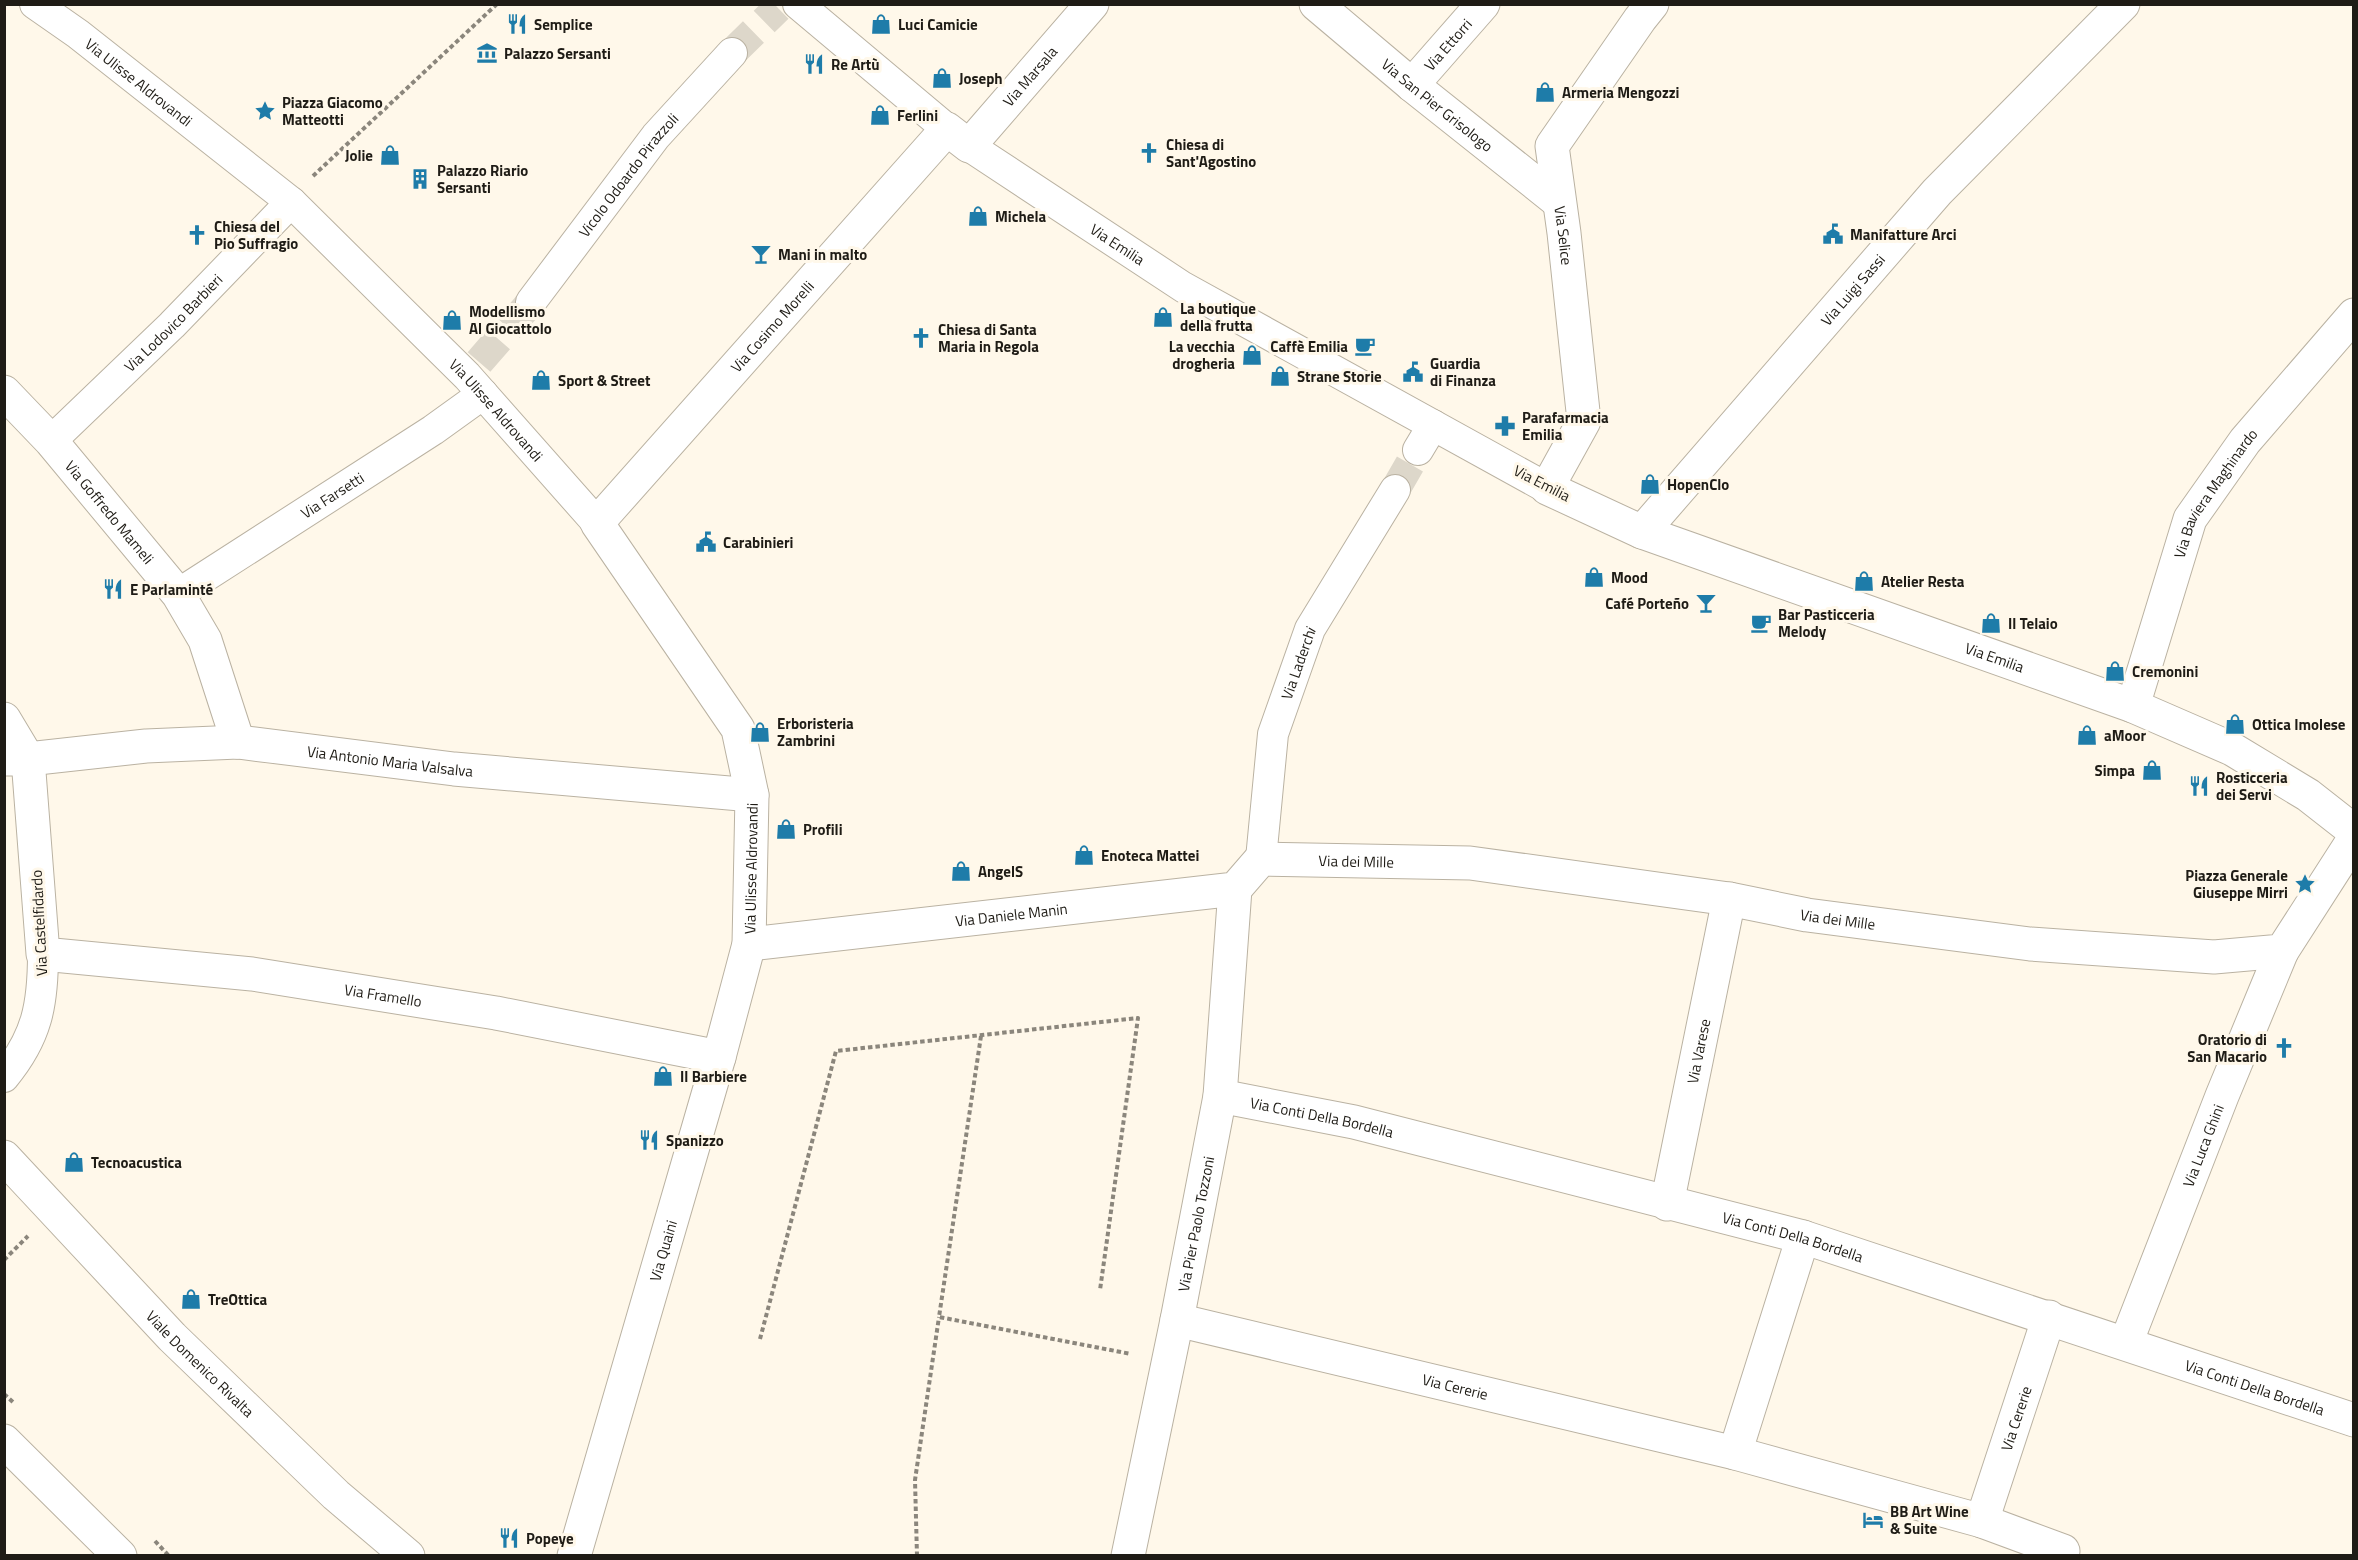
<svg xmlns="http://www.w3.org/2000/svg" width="2358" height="1560" font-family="'Titillium Web',sans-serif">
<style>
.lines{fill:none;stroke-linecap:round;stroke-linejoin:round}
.pedestrian-tunnel{stroke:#ddd7ca;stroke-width:30;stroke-dasharray:30 15;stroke-linecap:butt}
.pedestrian-casing{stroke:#bab2a2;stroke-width:32}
.minor-casing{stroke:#bab2a2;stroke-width:35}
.tertiary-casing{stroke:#bab2a2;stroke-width:35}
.path{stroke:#8b867c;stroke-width:4;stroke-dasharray:4.5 3;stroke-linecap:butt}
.pedestrian{stroke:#fff;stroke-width:30}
.minor{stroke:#fff;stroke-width:33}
.tertiary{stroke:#fff;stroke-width:33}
.labels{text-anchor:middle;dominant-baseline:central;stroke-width:6;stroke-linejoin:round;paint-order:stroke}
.poi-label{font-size:15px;font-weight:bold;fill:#1f1c16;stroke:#fff8ea;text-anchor:start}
.street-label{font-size:15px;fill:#1f1c16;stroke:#fff8ea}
</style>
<rect width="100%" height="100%" fill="#fff8ea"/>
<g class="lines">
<path class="pedestrian-tunnel" d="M732 53 778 8
M479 362 531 302
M1395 490 1418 450"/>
<g class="pedestrian-casing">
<g id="pedestrian">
<path id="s1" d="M35 4 78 34 291 202 467 376 597 523"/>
<path d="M798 4 947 129"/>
<path id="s2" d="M969 146 1183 287 1547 488"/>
<path id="s3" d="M531 302 656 136 732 53"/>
<path id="s4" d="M51 441 172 325 291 202"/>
<path d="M1418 450 1433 425"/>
<path id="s5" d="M178 594 433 430 483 394"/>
<path id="s6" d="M1261 859 1273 734 1310 629 1395 490"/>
<path d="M4 1077C37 1037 43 1005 43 954"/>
</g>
</g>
<g class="minor-casing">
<g id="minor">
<path id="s7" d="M1316 4 1412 85 1559 202"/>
<path id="s8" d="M1652 4 1640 19 1552 146 1564 233 1584 421 1547 488 1642 532 2133 706 2232 749 2308 795 2354 831"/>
<path id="s9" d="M1412 85 1483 4"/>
<path id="s10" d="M4 392 51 441 178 594 205 640 238 742"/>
<path id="s11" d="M1642 532 1937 192 2123 4"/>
<path id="s12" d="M2133 706 2190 519 2245 441 2354 315"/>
<path id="s13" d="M4 719 28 759 43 954 252 974 496 1013 719 1057"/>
<path id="s14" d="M6 759H28L146 746 238 742 454 769 752 795"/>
<path id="s15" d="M749 944 1235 889 1261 859 1470 863 1729 899 1807 915 2030 944 2214 957 2282 951 2354 839"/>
<path id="s16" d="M1220 1096 1354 1122 1803 1237 2354 1420"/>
<path id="s17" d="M4 1157 172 1337 336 1495 408 1556"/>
<path id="s18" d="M1667 1204 1729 899"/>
<path id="s19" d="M1177 1320 1735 1453 1982 1521 2049 1317"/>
<path id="s20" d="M2126 1343 2222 1096 2282 951"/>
<path d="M1735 1453 1803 1237"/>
<path d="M1982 1521 2063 1551 2062 1556"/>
<path id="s21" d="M574 1556 719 1057 749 944 752 795 738 729 597 523 947 129 969 146 1092 4"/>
<path id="s22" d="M1128 1556 1177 1320 1220 1096 1235 889"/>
</g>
</g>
<g class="tertiary-casing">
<path id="tertiary" d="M4 1441 120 1556"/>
</g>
<path class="path" d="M313 176 497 4
M981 1036 939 1317 1131 1354
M4 1260 28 1236
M760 1339 836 1051 1138 1018 1100 1290
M4 1394 15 1404
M155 1541 169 1556
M917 1556 915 1480 939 1317"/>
<use href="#pedestrian" class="pedestrian"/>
<use href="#minor" class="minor"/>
<use href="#tertiary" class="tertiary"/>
</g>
<defs>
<g id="restaurant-bare" transform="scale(1.62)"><path d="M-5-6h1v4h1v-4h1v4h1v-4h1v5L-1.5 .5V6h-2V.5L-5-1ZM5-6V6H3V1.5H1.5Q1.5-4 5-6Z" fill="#1e7ca9" stroke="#fff8ea" stroke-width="2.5" paint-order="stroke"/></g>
<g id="shop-bare" transform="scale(1.62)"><path d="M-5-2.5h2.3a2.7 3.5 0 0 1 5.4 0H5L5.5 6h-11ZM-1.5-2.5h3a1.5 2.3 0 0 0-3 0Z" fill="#1e7ca9" stroke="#fff8ea" stroke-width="2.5" paint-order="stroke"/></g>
<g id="museum-bare" transform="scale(1.62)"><path d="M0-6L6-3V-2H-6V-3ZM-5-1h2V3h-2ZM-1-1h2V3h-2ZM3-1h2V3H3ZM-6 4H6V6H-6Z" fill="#1e7ca9" stroke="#fff8ea" stroke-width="2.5" paint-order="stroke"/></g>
<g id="sight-bare" transform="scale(1.62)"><path d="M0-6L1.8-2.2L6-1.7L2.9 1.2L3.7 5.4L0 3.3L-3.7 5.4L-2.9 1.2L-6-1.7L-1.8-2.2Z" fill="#1e7ca9" stroke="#fff8ea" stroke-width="2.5" paint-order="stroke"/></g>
<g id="church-bare" transform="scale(1.62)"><path d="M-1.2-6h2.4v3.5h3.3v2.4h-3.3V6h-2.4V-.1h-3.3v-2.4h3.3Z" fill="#1e7ca9" stroke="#fff8ea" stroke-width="2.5" paint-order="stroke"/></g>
<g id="building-bare" transform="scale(1.62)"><path d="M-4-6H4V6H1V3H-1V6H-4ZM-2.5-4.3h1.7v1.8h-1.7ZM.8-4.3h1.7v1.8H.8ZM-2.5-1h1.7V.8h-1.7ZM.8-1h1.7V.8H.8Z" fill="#1e7ca9" stroke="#fff8ea" stroke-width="2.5" paint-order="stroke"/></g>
<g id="civic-bare" transform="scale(1.62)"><path d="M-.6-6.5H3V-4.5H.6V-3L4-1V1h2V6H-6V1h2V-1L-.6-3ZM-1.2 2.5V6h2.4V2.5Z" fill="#1e7ca9" stroke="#fff8ea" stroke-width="2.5" paint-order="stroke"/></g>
<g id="bar-bare" transform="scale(1.62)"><path d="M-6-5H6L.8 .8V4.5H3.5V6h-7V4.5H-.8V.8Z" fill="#1e7ca9" stroke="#fff8ea" stroke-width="2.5" paint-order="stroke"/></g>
<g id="cafe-bare" transform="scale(1.62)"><path d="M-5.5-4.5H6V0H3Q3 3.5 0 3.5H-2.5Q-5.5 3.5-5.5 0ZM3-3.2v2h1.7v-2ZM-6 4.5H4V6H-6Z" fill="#1e7ca9" stroke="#fff8ea" stroke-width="2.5" paint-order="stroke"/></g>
<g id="pharmacy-bare" transform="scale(1.62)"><path d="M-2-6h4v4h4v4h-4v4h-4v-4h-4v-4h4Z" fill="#1e7ca9" stroke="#fff8ea" stroke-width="2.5" paint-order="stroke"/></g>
<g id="hotel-bare" transform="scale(1.62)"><path d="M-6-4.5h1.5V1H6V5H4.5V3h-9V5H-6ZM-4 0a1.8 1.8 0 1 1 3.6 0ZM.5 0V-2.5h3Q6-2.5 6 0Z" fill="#1e7ca9" stroke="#fff8ea" stroke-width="2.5" paint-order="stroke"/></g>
</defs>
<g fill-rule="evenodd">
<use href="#restaurant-bare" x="517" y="24"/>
<use href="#shop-bare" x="881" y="24"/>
<use href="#museum-bare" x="487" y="53"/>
<use href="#restaurant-bare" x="814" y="64"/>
<use href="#shop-bare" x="942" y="78"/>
<use href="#shop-bare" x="1545" y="92"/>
<use href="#sight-bare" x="265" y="111"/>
<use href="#shop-bare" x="880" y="115"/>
<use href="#church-bare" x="1149" y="153"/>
<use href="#shop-bare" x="390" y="155"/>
<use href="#building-bare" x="420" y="179"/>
<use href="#shop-bare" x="978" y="216"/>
<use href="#civic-bare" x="1833" y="234"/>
<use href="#church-bare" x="197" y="235"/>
<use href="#bar-bare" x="761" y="254"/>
<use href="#shop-bare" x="1163" y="317"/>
<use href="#shop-bare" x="452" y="320"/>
<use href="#church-bare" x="921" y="338"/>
<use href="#cafe-bare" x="1365" y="346"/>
<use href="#shop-bare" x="1252" y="355"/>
<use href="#civic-bare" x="1413" y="372"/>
<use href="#shop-bare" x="1280" y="376"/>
<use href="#shop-bare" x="541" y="380"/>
<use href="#pharmacy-bare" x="1505" y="426"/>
<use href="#shop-bare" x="1650" y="484"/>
<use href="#civic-bare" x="706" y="542"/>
<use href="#shop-bare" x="1594" y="577"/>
<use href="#shop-bare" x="1864" y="581"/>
<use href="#restaurant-bare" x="113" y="589"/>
<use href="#bar-bare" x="1706" y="603"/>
<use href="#cafe-bare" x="1761" y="623"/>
<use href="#shop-bare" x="1991" y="623"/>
<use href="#shop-bare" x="2115" y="671"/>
<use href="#shop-bare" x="2235" y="724"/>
<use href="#shop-bare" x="760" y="732"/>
<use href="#shop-bare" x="2087" y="735"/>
<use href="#shop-bare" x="2152" y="770"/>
<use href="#restaurant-bare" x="2199" y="786"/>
<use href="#shop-bare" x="786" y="829"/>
<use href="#shop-bare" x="1084" y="855"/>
<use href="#shop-bare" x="961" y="871"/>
<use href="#sight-bare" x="2305" y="884"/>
<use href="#church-bare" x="2284" y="1048"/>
<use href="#shop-bare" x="663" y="1076"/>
<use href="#restaurant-bare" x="649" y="1140"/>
<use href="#shop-bare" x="74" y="1162"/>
<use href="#shop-bare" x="191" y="1299"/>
<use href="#hotel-bare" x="1873" y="1520"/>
<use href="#restaurant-bare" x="509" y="1538"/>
</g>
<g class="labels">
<g class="poi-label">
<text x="534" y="24">Semplice</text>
<text x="898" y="24">Luci Camicie</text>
<text x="504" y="53">Palazzo Sersanti</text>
<text x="831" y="64">Re Artù</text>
<text x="959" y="78">Joseph</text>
<text x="1562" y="92">Armeria Mengozzi</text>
<text x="282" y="102">Piazza Giacomo<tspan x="282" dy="17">Matteotti</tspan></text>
<text x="897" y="115">Ferlini</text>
<text x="1166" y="144">Chiesa di<tspan x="1166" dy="17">Sant'Agostino</tspan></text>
<text x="373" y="155" text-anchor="end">Jolie</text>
<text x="437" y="170">Palazzo Riario<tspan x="437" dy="17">Sersanti</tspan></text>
<text x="995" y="216">Michela</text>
<text x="214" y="226">Chiesa del<tspan x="214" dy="17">Pio Suffragio</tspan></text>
<text x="1850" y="234">Manifatture Arci</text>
<text x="778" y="254">Mani in malto</text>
<text x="1180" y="308">La boutique<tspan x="1180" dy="17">della frutta</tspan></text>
<text x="469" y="311">Modellismo<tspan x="469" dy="17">Al Giocattolo</tspan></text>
<text x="938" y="329">Chiesa di Santa<tspan x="938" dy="17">Maria in Regola</tspan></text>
<text x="1235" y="346" text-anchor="end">La vecchia<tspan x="1235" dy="17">drogheria</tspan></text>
<text x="1348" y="346" text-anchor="end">Caffè Emilia</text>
<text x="1430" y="363">Guardia<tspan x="1430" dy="17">di Finanza</tspan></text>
<text x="1297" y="376">Strane Storie</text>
<text x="558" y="380">Sport &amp; Street</text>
<text x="1522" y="417">Parafarmacia<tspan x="1522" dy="17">Emilia</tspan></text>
<text x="1667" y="484">HopenClo</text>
<text x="723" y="542">Carabinieri</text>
<text x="1611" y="577">Mood</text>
<text x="1881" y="581">Atelier Resta</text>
<text x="130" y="589">E Parlaminté</text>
<text x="1689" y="603" text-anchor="end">Café Porteño</text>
<text x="1778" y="614">Bar Pasticceria<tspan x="1778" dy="17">Melody</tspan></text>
<text x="2008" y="623">Il Telaio</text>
<text x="2132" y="671">Cremonini</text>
<text x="777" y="723">Erboristeria<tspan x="777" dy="17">Zambrini</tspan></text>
<text x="2252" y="724">Ottica Imolese</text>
<text x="2104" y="735">aMoor</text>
<text x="2135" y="770" text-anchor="end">Simpa</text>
<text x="2216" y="777">Rosticceria<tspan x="2216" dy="17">dei Servi</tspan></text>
<text x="803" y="829">Profili</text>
<text x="1101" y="855">Enoteca Mattei</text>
<text x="978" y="871">AngelS</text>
<text x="2288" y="875" text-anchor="end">Piazza Generale<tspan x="2288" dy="17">Giuseppe Mirri</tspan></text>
<text x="2267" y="1039" text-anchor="end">Oratorio di<tspan x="2267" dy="17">San Macario</tspan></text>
<text x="680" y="1076">Il Barbiere</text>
<text x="666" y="1140">Spanizzo</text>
<text x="91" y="1162">Tecnoacustica</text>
<text x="208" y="1299">TreOttica</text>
<text x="1890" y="1511">BB Art Wine<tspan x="1890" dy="17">&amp; Suite</tspan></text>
<text x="526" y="1538">Popeye</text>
</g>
<g class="street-label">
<text stroke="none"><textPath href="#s9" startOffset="54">Via Ettorri</textPath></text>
<text stroke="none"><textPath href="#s21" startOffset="1750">Via Marsala</textPath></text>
<text stroke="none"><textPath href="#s1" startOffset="130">Via Ulisse Aldrovandi</textPath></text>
<text stroke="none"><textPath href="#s7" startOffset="158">Via San Pier Grisologo</textPath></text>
<text stroke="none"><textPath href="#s3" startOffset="160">Vicolo Odoardo Pirazzoli</textPath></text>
<text stroke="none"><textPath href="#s8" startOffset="264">Via Selice</textPath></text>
<text stroke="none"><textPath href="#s2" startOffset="178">Via Emilia</textPath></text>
<text stroke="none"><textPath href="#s11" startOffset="321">Via Luigi Sassi</textPath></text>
<text stroke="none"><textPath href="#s4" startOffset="170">Via Lodovico Barbieri</textPath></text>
<text stroke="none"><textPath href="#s21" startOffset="1366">Via Cosimo Morelli</textPath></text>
<text stroke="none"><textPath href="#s1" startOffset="616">Via Ulisse Aldrovandi</textPath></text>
<text transform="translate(1542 483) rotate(27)">Via Emilia</text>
<text stroke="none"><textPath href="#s5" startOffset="183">Via Farsetti</textPath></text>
<text stroke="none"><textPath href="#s12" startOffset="230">Via Baviera Maghinardo</textPath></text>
<text stroke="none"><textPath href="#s10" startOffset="160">Via Goffredo Mameli</textPath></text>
<text stroke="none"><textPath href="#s8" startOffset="1006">Via Emilia</textPath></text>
<text stroke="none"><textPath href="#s6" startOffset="201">Via Laderchi</textPath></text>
<text stroke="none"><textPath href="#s14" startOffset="386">Via Antonio Maria Valsalva</textPath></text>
<text stroke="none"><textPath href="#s15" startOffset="624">Via dei Mille</textPath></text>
<text stroke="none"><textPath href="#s21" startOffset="712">Via Ulisse Aldrovandi</textPath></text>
<text stroke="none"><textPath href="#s15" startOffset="264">Via Daniele Manin</textPath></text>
<text stroke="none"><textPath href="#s15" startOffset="1110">Via dei Mille</textPath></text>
<text transform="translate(39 923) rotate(-93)">Via Castelfidardo</text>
<text stroke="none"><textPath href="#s13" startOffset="585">Via Framello</textPath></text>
<text stroke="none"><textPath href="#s18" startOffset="156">Via Varese</textPath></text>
<text stroke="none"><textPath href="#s16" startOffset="104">Via Conti Della Bordella</textPath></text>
<text stroke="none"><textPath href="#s20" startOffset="212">Via Luca Ghini</textPath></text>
<text stroke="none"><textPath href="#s22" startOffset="339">Via Pier Paolo Tozzoni</textPath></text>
<text stroke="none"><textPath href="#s16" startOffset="590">Via Conti Della Bordella</textPath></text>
<text stroke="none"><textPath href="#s21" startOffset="318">Via Quaini</textPath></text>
<text stroke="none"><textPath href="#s17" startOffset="285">Viale Domenico Rivalta</textPath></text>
<text stroke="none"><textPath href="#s16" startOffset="1076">Via Conti Della Bordella</textPath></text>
<text stroke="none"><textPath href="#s19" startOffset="286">Via Cererie</textPath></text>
<text stroke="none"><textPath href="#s19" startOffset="938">Via Cererie</textPath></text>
</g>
</g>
<rect width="2358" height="1560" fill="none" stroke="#1f1c16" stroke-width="12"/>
</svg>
